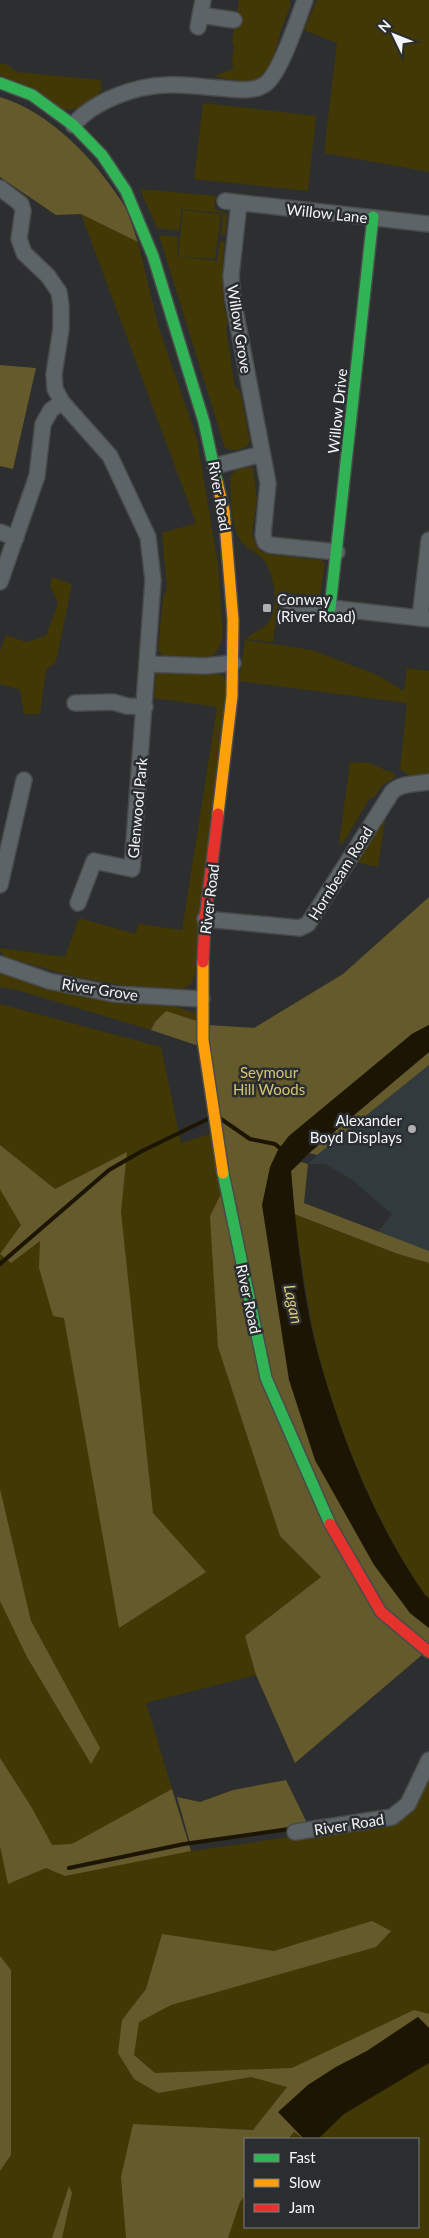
<svg xmlns="http://www.w3.org/2000/svg" width="429" height="2238" font-family="Lato,sans-serif">
<style>
.built{fill:#313a3d}
.green{fill:#413806;fill-rule:evenodd}
.forest{fill:#655a2b}
.water{fill:#1c1504}
.lines{fill:none;stroke-linecap:round;stroke-linejoin:round}
.stream{stroke:#1c1504;stroke-width:4}
.street-casing{stroke:#494a4a;stroke-width:18}
.fast-casing{stroke:#494a4a;stroke-width:14}
.slow-casing{stroke:#494a4a;stroke-width:14}
.jam-casing{stroke:#494a4a;stroke-width:14}
.street{stroke:#5d6468;stroke-width:15}
.fast{stroke:#30b455;stroke-width:11}
.slow{stroke:#ff9f0a;stroke-width:11}
.jam{stroke:#e5322d;stroke-width:11}
.poi-dot{fill:#adafb0;stroke:#2b2e30;stroke-width:2}
.labels{text-anchor:middle;dominant-baseline:central;stroke-width:5;stroke-linejoin:round;paint-order:stroke}
.street-label{font-size:15px;fill:#f3f5f6;stroke:#2b2e30}
.poi-label{font-size:15px;fill:#f3f5f6;stroke:#2b2e30;text-anchor:start}
.park-label{font-size:15px;fill:#d6c370;stroke:#2b2e30}
.water-label{font-size:16px;font-style:italic;fill:#decb78;stroke:#2b2e30}
</style>
<rect width="100%" height="100%" fill="#2c2e2f"/>
<path class="built" d="M429 1065V1251L378 1232 392 1214 351 1179 325 1164H308L317 1155Z"/>
<path class="green" d="M239 0H289L291 4C287 15 282 26 279 38 268 79 259 89 215 76L234 68C229 58 237 50 232 41Z
M317 0H429V172L324 153 337 43 304 30Z
M0 64H6L17 72 100 80 102 89C93 103 76 114 58 108 43 104 15 84 0 75Z
M203 103 316 116 308 191 194 179Z
M140 189 216 196 214 209 222 211 227 215 225 236 221 235 223 213 182 209 179 231 157 228Z
M183 210 221 214 215 259 178 256Z
M81 214 138 242 158 325 197 439 218 564 223 635 219 647 212 658 166 659 158 650 163 597 167 589 162 533 196 523Z
M159 235 178 237 177 256 217 261 220 241 225 242C222 265 221 286 225 310 227 317 229 322 226 329L235 387 240 390 250 442C246 451 233 451 225 448Z
M248 467 253 468 257 500 252 535 259 550 267 554 321 560 325 564 320 596 280 592 273 642 246 639C251 633 262 630 267 624 280 610 275 571 262 558 256 552 243 547 239 538 230 521 231 496 230 477L236 470Z
M52 577 72 584 56 662 46 670 40 714H24L20 690 0 684V651L6 635 26 642 46 636 58 603 50 586Z
M245 640 312 650 377 675 404 691 407 668 429 671V773L410 776 400 769 407 703 239 681Z
M156 673H214L223 676 229 688 195 973 191 984 183 989 121 985 72 976 5 957 0 951V948L65 957 79 918 136 934 138 924 182 930 217 707 154 698Z
M350 762 369 763 395 774 394 778 382 786 374 797 370 798 343 843 339 844Z
M386 813 378 867 355 862Z
M0 972 56 989 96 998 170 1005 198 1014 197 1021 155 1022 151 1030 17 990 0 987Z
M0 1004 161 1047 181 1143 213 1133 280 1535 321 1577 245 1636 256 1675 146 1703 191 1851 393 1822 429 1776V2238H0V2171L11 2155V1970L0 1956ZM245 2139H418V2227H245Z
M294 1214 398 1254 429 1263V1598L425 1595C379 1529 339 1434 319 1356 307 1310 302 1261 294 1214Z"/>
<path class="forest" d="M0 97C50 112 94 159 122 202 129 213 133 229 138 242L81 214 56 215 0 177Z
M0 365 36 368 13 469 0 466Z
M429 897V1025L412 1034 289 1136 278 1150 315 1460 410 1613 429 1628V1649L295 1763 256 1675 245 1636 321 1577 280 1536 218 1347 210 1216 223 1190 208 1049 151 1030 155 1022 166 1011 209 1025 254 1028 343 974Z
M429 1052V1065L317 1155 309 1153Z
M0 1145 55 1189 127 1152 121 1212 153 1513 206 1572 119 1628 64 1318 53 1316 39 1268 40 1241 11 1263 0 1254 21 1225 0 1189Z
M301 1162 308 1164 304 1203 429 1251V1263L398 1254 294 1214 291 1171Z
M0 1489 31 1621 100 1748 91 1764 27 1657 0 1601Z
M0 1758 32 1808 52 1845 72 1844 172 1789 191 1851 65 1876 46 1868 8 1884 0 1846Z
M286 1780 307 1823 283 1830 190 1843 177 1797 200 1802 233 1790Z
M372 1921 391 1931 376 1947 171 2005 139 2022 134 2055 155 2073 292 2068 414 2010 429 2014V2028L418 2017 367 2051 336 2067 308 2085 279 2112 304 2139 294 2132 288 2139H245V2195L240 2202 228 2238H126L121 2177 133 2124 253 2130 287 2087 251 2077 158 2093 134 2079 118 2053 122 2020 146 1989 162 1934 274 1951Z
M0 1956 11 1970V2155L0 2171Z
M69 2186 72 2193 62 2238H52Z"/>
<path class="water" d="M429 1025V1052L309 1153 291 1171C296 1229 303 1301 319 1358 342 1440 376 1525 425 1595L429 1598V1628L410 1613 374 1565 315 1460 289 1380 262 1205 270 1167 278 1150 289 1136 412 1034Z
M418 2017 429 2028V2063L344 2114 318 2139H304L278 2112 308 2085 336 2067 367 2051Z"/>
<g class="lines">
<path class="stream" d="M221 1119 250 1139 275 1144 282 1150
M0 1264 109 1170 142 1151 208 1119
M69 1868 184 1844 289 1829"/>
<g class="street-casing">
<path id="street" d="M200 15 234 20
M198 27 203 0
M73 125C94 101 134 86 166 85 183 84 202 87 219 88 233 89 251 93 264 85 280 76 298 18 305 0
M0 188 21 204 23 211 19 239 24 253 48 276 59 292 61 306V329L54 374 55 389 62 402 110 456 148 537 153 580 132 869 94 861 78 903
M225 201 429 224
M239 203 231 276 233 299 268 483 263 535 265 542 270 545 337 552
M215 466 262 454
M0 532 16 538
M0 582 37 476 43 424 51 410 62 402
M288 603 429 619
M420 618 429 540
M148 664 206 666 233 663
M75 703 113 702 127 706 145 707
M0 885 24 780
M205 919 300 928 308 924 392 792C400 783 417 784 429 782
M0 964 49 981 114 994 202 999
M295 1832 392 1817 408 1804 429 1760"/>
</g>
<g class="fast-casing">
<path id="fast" d="M0 83 32 95 73 125 102 155 126 191 153 256 204 422 217 482
M330 608 373 217
M223 1173 266 1378 330 1524"/>
</g>
<g class="slow-casing">
<path id="slow" d="M217 482 224 511 233 620 232 696 218 814
M203 962V1040L223 1173"/>
</g>
<g class="jam-casing">
<path id="jam" d="M203 962 205 919 218 814
M330 1524 381 1612 429 1652"/>
</g>
<use href="#street" class="street"/>
<use href="#fast" class="fast"/>
<use href="#slow" class="slow"/>
<use href="#jam" class="jam"/>
</g>
<g class="poi-dot">
<rect x="262" y="603" width="10" height="10" rx="2.5"/>
<circle cx="412" cy="1129" r="5"/>
</g>
<g class="labels">
<g class="street-label">
<text transform="translate(327 213) rotate(6)">Willow Lane</text>
<text transform="translate(240 329) rotate(81)">Willow Grove</text>
<text transform="translate(337 411) rotate(-84)">Willow Drive</text>
<text transform="translate(220 496) rotate(80)">River Road</text>
<text transform="translate(137 808) rotate(-85)">Glenwood Park</text>
<text transform="translate(340 873) rotate(-58)">Hornbeam Road</text>
<text transform="translate(209 899) rotate(-83)">River Road</text>
<text transform="translate(100 989) rotate(9)">River Grove</text>
<text transform="translate(249 1299) rotate(78)">River Road</text>
<text transform="translate(349 1824) rotate(-9)">River Road</text>
</g>
<g class="poi-label">
<text x="277" y="599">Conway<tspan x="277" dy="17">(River Road)</tspan></text>
<text x="402" y="1120" text-anchor="end">Alexander<tspan x="402" dy="17">Boyd Displays</tspan></text>
</g>
<g class="park-label">
<text x="269" y="1072">Seymour<tspan x="269" dy="17">Hill Woods</tspan></text>
</g>
<g class="water-label">
<text transform="translate(294 1304) rotate(78)">Lagan</text>
</g>
</g>
<rect x="244" y="2138" width="175" height="90" fill="#2b2e30" stroke="#7b7e7f"/>
<rect x="254" y="2154" width="25" height="8" fill="#30b455" stroke="#7b7e7f"/>
<text x="289" y="2163" font-size="15" fill="#f3f5f6">Fast</text>
<rect x="254" y="2179" width="25" height="8" fill="#ff9f0a" stroke="#7b7e7f"/>
<text x="289" y="2188" font-size="15" fill="#f3f5f6">Slow</text>
<rect x="254" y="2204" width="25" height="8" fill="#e5322d" stroke="#7b7e7f"/>
<text x="289" y="2213" font-size="15" fill="#f3f5f6">Jam</text>
<g transform="translate(394 35) rotate(313)" stroke="#2b2e30" stroke-width="4" paint-order="stroke">
<path d="M0-4L9 19L0 12L-9 19Z" fill="#f3f5f6"/>
<text y="-8" font-size="14" font-weight="bold" text-anchor="middle" fill="#f3f5f6">N</text>
</g>
</svg>
